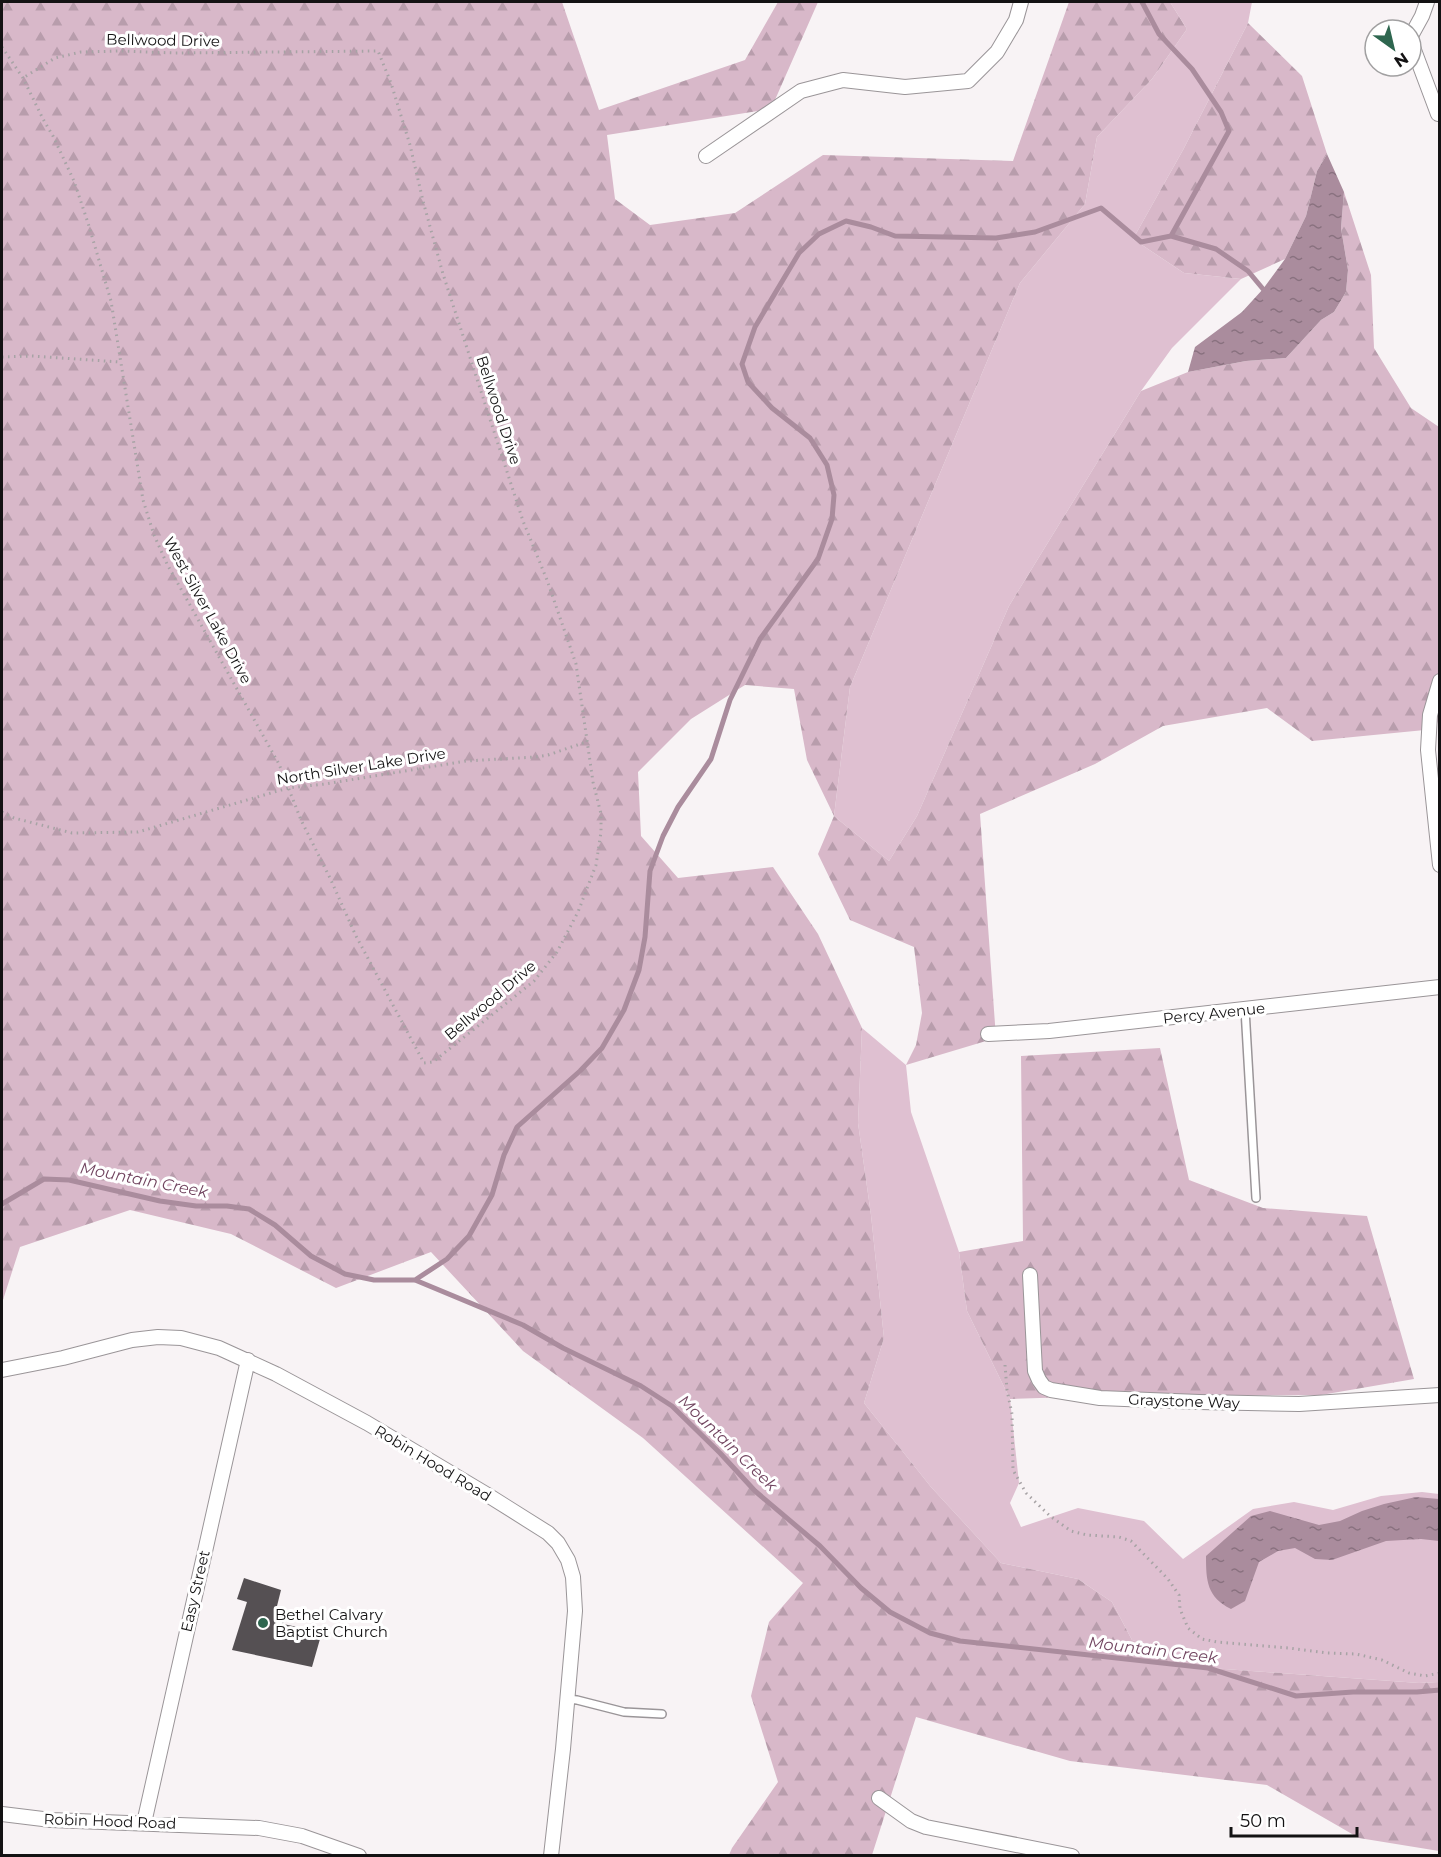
<svg xmlns="http://www.w3.org/2000/svg" width="1441" height="1857" font-family="Montserrat,sans-serif">
<style>
.grass{fill:#dfc0d1}
.forest{fill:url(#forest-firs)}
.water{fill:url(#water-ripples)}
.lines{fill:none;stroke-linecap:round;stroke-linejoin:round}
.stream{stroke:#aa8c9d;stroke-width:5}
.building{fill:#555053}
.lane-casing{stroke:#9a9598;stroke-width:10}
.street-casing{stroke:#9a9598;stroke-width:16}
.path{stroke:#a7a3a5;stroke-width:3;stroke-dasharray:1.5 4.5;stroke-linecap:butt}
.lane{stroke:#fff;stroke-width:7}
.street{stroke:#fff;stroke-width:14}
.poi-dot{fill:#2e664f;stroke:#fff;stroke-width:2}
.labels{text-anchor:middle;dominant-baseline:central;stroke-width:6;stroke-linejoin:round;paint-order:stroke}
.street-label{font-size:15px;fill:#131213;stroke:#fff}
.poi-label{font-size:15px;fill:#131213;stroke:#fff;text-anchor:start}
.water-label{font-size:16px;font-style:italic;fill:#71445f;stroke:#fff}
</style>
<defs>
<pattern id="forest-firs" width="22" height="20" patternUnits="userSpaceOnUse" patternTransform="scale(1.5)"><rect width="22" height="20" fill="#d8b8c9"/><path d="M5 1l3.5 6h-7zM16 11l3.5 6h-7z" fill="#b89dac"/></pattern>
<pattern id="water-ripples" width="26" height="14" patternUnits="userSpaceOnUse" patternTransform="scale(1.5)"><rect width="26" height="14" fill="#aa8c9d"/><path d="M2 4q2-2 4 0t4 0M15 11q2-2 4 0t4 0" fill="none" stroke="#89717f"/></pattern>
</defs>
<rect width="100%" height="100%" fill="#f8f3f5"/>
<path class="grass" d="M1170 2H1252L1248 23 1183 150 1133 239 1184 273 1241 279 1172 348 1141 391 1009 606 917 816 889 861 834 816 850 687 1020 283 1085 204 1097 137 1152 79 1187 29Z
M862 1028 906 1065 911 1112 959 1252 967 1311 1010 1399 1019 1483 1010 1503 1021 1527 1078 1508 1144 1521 1183 1559 1253 1509 1294 1502 1333 1510 1381 1496 1422 1492 1439 1494V1682L1419 1683 1210 1668 1132 1640 1112 1602 1078 1579 1001 1563 931 1487 864 1403 884 1338 871 1215 858 1123Z"/>
<path class="forest" d="M2 2H562L599 110 745 60 778 2H818L771 109 607 135 615 199 650 225 735 213 823 155 1013 161 1069 2H1170L1187 29 1152 79 1097 137 1085 204 1020 283 850 687 834 816 889 861 917 816 1009 606 1141 391 1188 372 1246 361 1286 358 1321 320 1334 312 1346 292 1348 270 1341 228 1344 192 1371 275 1374 348 1411 408 1439 427 1440 716 1435 729 1312 741 1267 708 1163 726 1095 764 980 814 996 1038 906 1065 916 1045 922 1013 914 947 850 920 818 854 834 816 807 760 794 689 745 685 691 719 638 772 641 836 678 878 773 867 818 934 862 1028 858 1123 871 1215 884 1338 864 1403 931 1487 1001 1563 1078 1579 1112 1602 1132 1640 1210 1668 1419 1683 1439 1682V1851L1359 1838 1267 1785 1070 1761 916 1717 872 1855H729L732 1848 778 1782 751 1696 769 1622 803 1583 643 1438 523 1351 431 1252 336 1288 231 1234 130 1210 20 1247 2 1303Z
M1248 23 1302 76 1327 154 1317 171 1306 216 1285 259 1241 279 1184 273 1133 239 1183 150Z
M1160 1048 1189 1180 1263 1208 1367 1216 1414 1379 1321 1395 1104 1396 1010 1399 967 1311 959 1252 1023 1241 1021 1056Z"/>
<path class="water" d="M1327 154 1344 192 1341 228 1348 270 1346 292 1334 312 1321 320 1286 358 1246 361 1188 372 1195 347 1242 312 1263 289 1285 259 1306 216 1317 171Z
M1416 1497 1439 1499V1541L1421 1539 1386 1541 1332 1560 1315 1559 1295 1548 1278 1551 1259 1562 1245 1601 1231 1609C1207 1597 1206 1581 1206 1556L1251 1516 1270 1511 1319 1525 1340 1521 1362 1511 1384 1504Z"/>
<g class="lines">
<path class="stream" d="M1142 2 1159 34 1192 69 1221 112 1229 131 1171 236
M2 1204 44 1179 69 1180 160 1201 196 1206H227L249 1209 275 1225 311 1256 345 1274 374 1280H415L523 1325 563 1348 641 1386 672 1406 720 1453 755 1491 820 1546 861 1588 890 1612 930 1633 960 1641 1208 1668 1296 1696 1353 1692H1417L1440 1690
M415 1280 447 1259 469 1236 492 1195 504 1155 517 1127 580 1071 602 1048 624 1010 639 970 645 937 650 871 663 836 678 807 711 759 730 700 760 639 818 559 832 519 834 495 827 465 810 438 772 408 748 382 742 364 755 327 799 253 819 234 846 221 871 227 895 236 996 238 1035 232 1101 208 1141 242 1171 236 1216 249 1248 271 1263 289
M1208 1668 1215 1660"/>
</g>
<path class="building" d="M244 1578 281 1590 275 1614 285 1616 283 1624 322 1632 312 1667 232 1650 247 1602 237 1599Z"/>
<g class="lines">
<g class="lane-casing">
<path id="lane" d="M1245 1009 1256 1198
M567 1699 577 1700 624 1712 662 1714"/>
</g>
<g class="street-casing">
<path id="street" d="M1411 36 1422 16 1427 2
M1411 42 1438 114
M706 156 801 91 843 80 905 87 968 81 997 52 1016 20 1021 2
M1440 681 1430 715 1428 750 1440 865
M988 1034 1049 1031 1440 987
M1030 1275 1035 1371 1039 1380 1044 1387 1051 1390 1100 1398 1199 1402 1299 1404 1440 1395
M2 1370 63 1358 132 1340 158 1337 181 1338 219 1348 276 1374 367 1423 486 1494 548 1533 558 1543 568 1560 573 1577 575 1611 563 1749 551 1856
M879 1798 911 1821 926 1827 1072 1856
M2 1814 51 1820 259 1828 302 1836 359 1856
M144 1823 248 1360"/>
</g>
<path class="path" d="M2 47 23 78 43 119 53 136 74 181 88 223 111 301 143 500 154 535 167 564 279 764 301 820 330 878 356 936 424 1063 433 1062 534 981 557 952 578 912 596 865 601 832V814L593 782 576 664 547 580 523 521 443 274 423 201 410 145 391 83 378 51 175 53 120 51 81 52 55 58 23 78
M2 357 32 356 120 362
M2 812 14 818 72 833 138 832 288 788 325 784 466 761 535 757 548 755 586 742
M1005 1365 1007 1390 1012 1414 1013 1470 1026 1493 1050 1516 1071 1531 1087 1535 1119 1537 1131 1541 1168 1579 1179 1595 1180 1609 1188 1628 1202 1639 1217 1642 1289 1648 1327 1653 1356 1654 1382 1660 1409 1673 1425 1676 1440 1673"/>
<use href="#lane" class="lane"/>
<use href="#street" class="street"/>
</g>
<circle class="poi-dot" cx="263" cy="1623" r="6"/>
<g class="labels">
<g class="street-label">
<text transform="translate(163 40) rotate(1)">Bellwood Drive</text>
<text transform="translate(499 410) rotate(72)">Bellwood Drive</text>
<text transform="translate(208 610) rotate(61)">West Silver Lake Drive</text>
<text transform="translate(361 766) rotate(-9)">North Silver Lake Drive</text>
<text transform="translate(490 1000) rotate(-40)">Bellwood Drive</text>
<text transform="translate(1214 1013) rotate(-6)">Percy Avenue</text>
<text transform="translate(1184 1401) rotate(2)">Graystone Way</text>
<text transform="translate(433 1463) rotate(31)">Robin Hood Road</text>
<text transform="translate(195 1591) rotate(-77)">Easy Street</text>
<text transform="translate(110 1821) rotate(2)">Robin Hood Road</text>
</g>
<g class="poi-label">
<text x="275" y="1614">Bethel Calvary<tspan x="275" dy="17">Baptist Church</tspan></text>
</g>
<g class="water-label">
<text transform="translate(144 1180) rotate(11)">Mountain Creek</text>
<text transform="translate(728 1443) rotate(44)">Mountain Creek</text>
<text transform="translate(1153 1650) rotate(7)">Mountain Creek</text>
</g>
</g>
<rect width="1441" height="1857" fill="none" stroke="#131213" stroke-width="6"/>
<g transform="translate(1393 48) rotate(146)"><circle r="28" fill="#ffffff" stroke="#a1a0a1" stroke-width="1.5"/>
<path d="M0-4.5L10 22L0 15L-10 22Z" fill="#2e664f"/>
<text y="-9" font-size="16" font-weight="bold" text-anchor="middle" fill="#131213">N</text>
</g>
<path d="M1231 1827v9h126v-9" fill="none" stroke="#131213" stroke-width="3"/>
<text x="1240" y="1827" font-size="18" fill="#131213" stroke="#ffffff" stroke-width="4.5" paint-order="stroke">50 m</text>
</svg>
